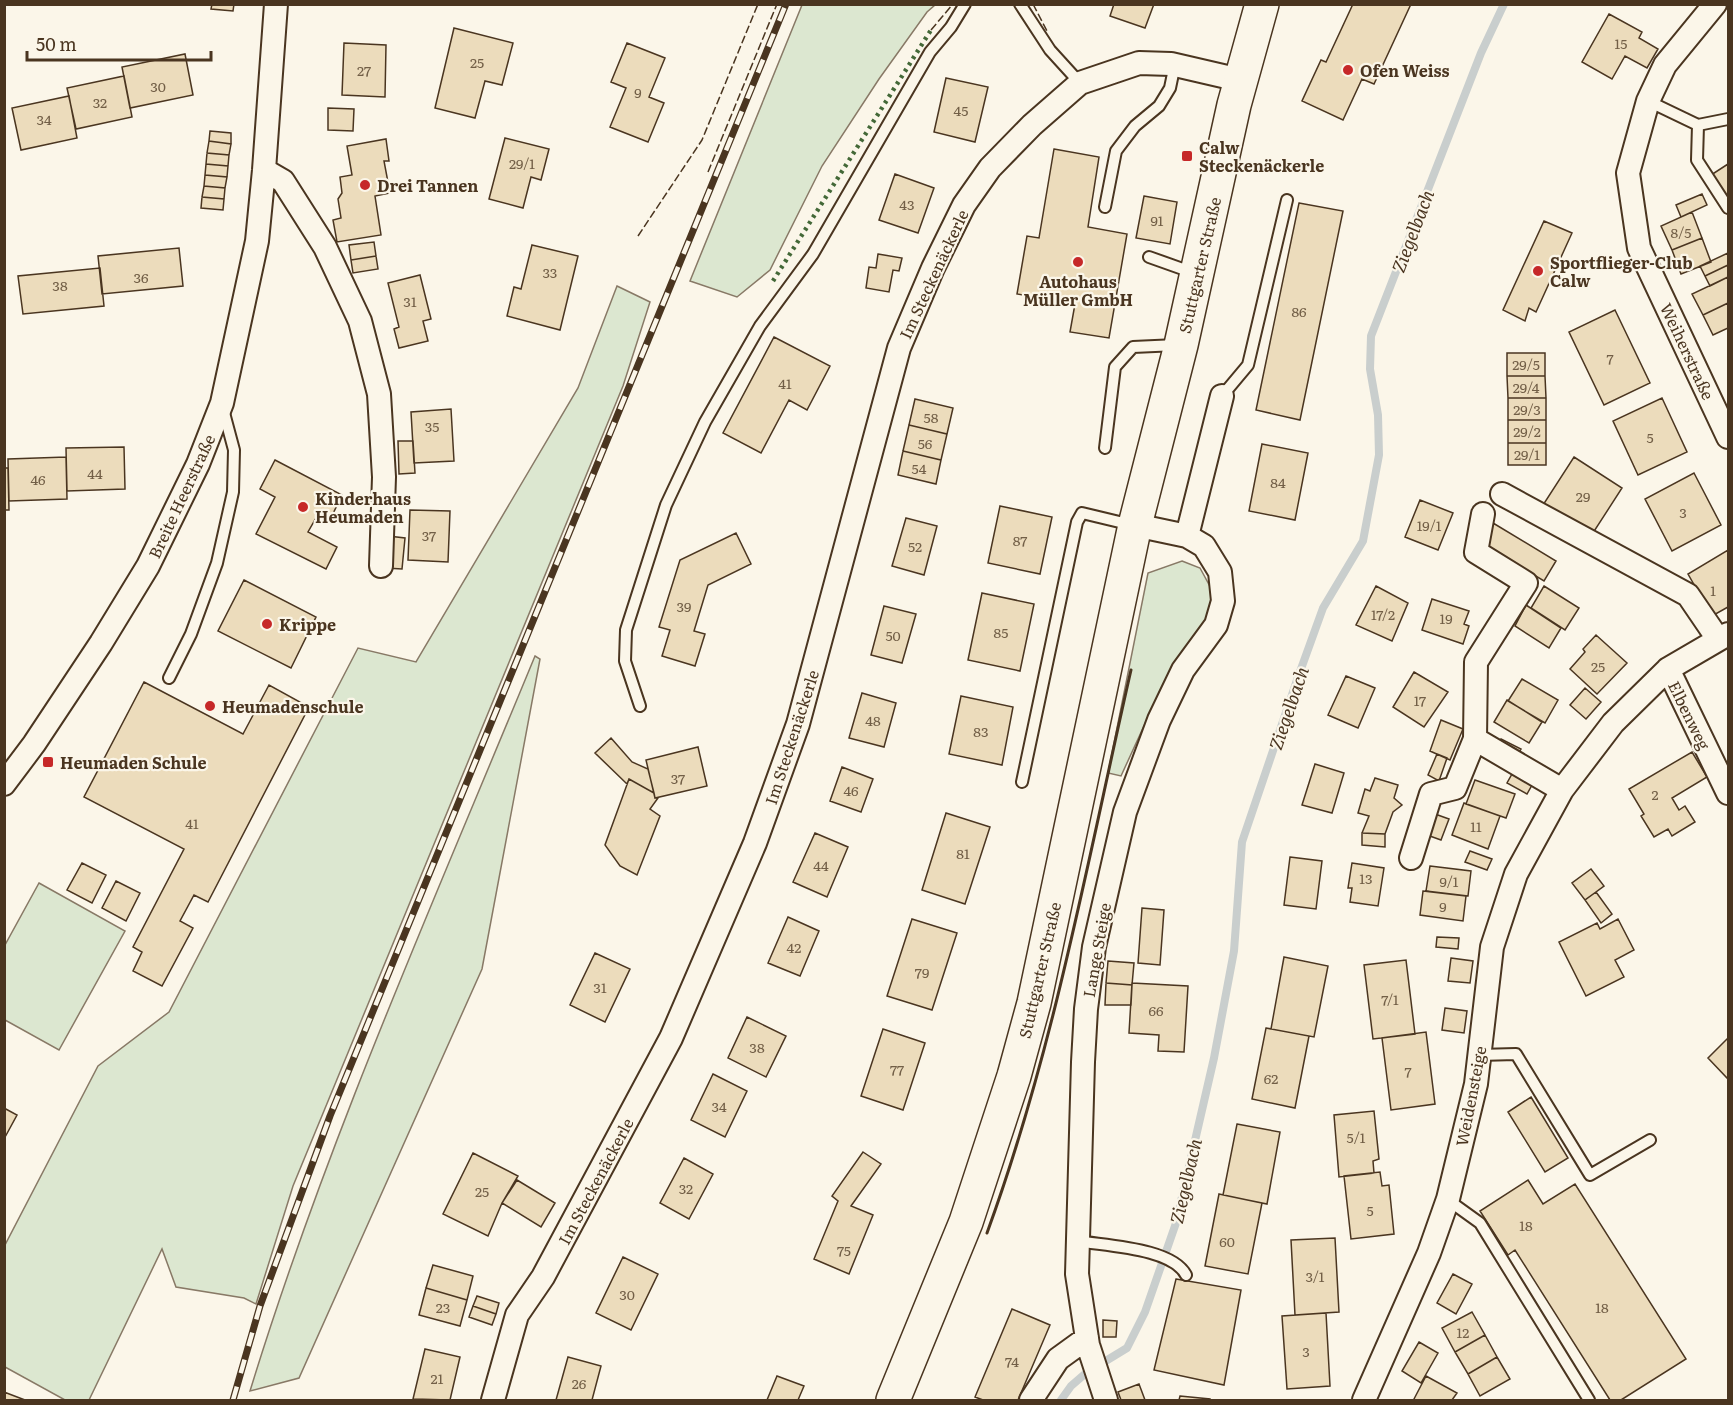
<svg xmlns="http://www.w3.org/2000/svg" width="1733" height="1405" font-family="Literata,serif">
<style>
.green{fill:#dce7d0;stroke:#887966;stroke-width:1.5}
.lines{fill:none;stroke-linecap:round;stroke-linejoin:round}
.stream{stroke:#c9cecd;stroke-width:8}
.building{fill:#ecdcbc;stroke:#4a3520;stroke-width:1.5}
.lane-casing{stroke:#4a3520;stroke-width:14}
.street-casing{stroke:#4a3520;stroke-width:26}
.primary-casing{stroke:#4a3520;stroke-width:36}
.lane{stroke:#fbf6e9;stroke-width:10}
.street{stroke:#fbf6e9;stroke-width:22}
.primary{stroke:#fbf6e9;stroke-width:33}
.rail-casing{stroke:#4a3520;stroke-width:7}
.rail{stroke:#fbf6e9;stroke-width:4.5;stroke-dasharray:14;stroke-linecap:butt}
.hedge{stroke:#436837;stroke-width:4.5;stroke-dasharray:3 4.5;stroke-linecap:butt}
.fence{stroke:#4a3520;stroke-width:1.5;stroke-dasharray:8 3;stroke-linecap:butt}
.wall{stroke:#4a3520;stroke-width:3}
.poi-dot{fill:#c62828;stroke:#fbf6e9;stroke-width:2}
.labels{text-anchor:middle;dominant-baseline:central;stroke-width:4.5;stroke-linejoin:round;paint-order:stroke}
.number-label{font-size:14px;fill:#725f47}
.poi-label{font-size:16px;font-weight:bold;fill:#4a3520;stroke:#fbf6e9;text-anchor:start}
.street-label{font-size:16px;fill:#4a3520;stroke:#fbf6e9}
.water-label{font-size:18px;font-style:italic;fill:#4a3520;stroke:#fbf6e9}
</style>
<rect width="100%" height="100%" fill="#fbf6e9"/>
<path class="green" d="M802 5H935L927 12 879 79 822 166 770 270 737 297 690 281Z
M617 286 650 302 623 386 293 1186 256 1304 244 1298 176 1287 162 1249 89 1400H65L5 1367V1245L98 1066 169 1012 358 648 416 662 578 388Z
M1182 561 1200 568 1213 592 1209 614 1160 691 1121 776 1108 773 1148 573Z
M535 656 540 659 482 969 299 1378 250 1391C327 1140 435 899 535 656Z
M39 883 125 931 59 1050 5 1020V945Z"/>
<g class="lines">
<path class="stream" d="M1061 1400 1071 1386 1086 1373 1127 1348 1145 1312 1176 1223 1214 1058 1234 951 1242 842 1297 680 1323 608 1363 541 1379 455 1378 415 1370 369 1371 336 1481 53 1504 4"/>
</g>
<path class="building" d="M212 4H234L233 11 211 9Z
M1114 4H1154L1145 28 1110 16Z
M1353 4H1411L1374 84 1362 79 1343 120 1302 101 1321 60 1326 62Z
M1609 14 1642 32 1639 38 1658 49 1647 68 1625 56 1612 79 1582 62Z
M454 28 513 43 502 85 485 81 475 118 435 108Z
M344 43 386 45 385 97 342 95Z
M627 43 665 58 649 97 664 103 648 142 610 127 626 88 611 82Z
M185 54 193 95 130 108 122 67Z
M124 76 132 117 76 129 67 88Z
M946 78 988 87 975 142 934 132Z
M69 96 77 138 21 150 12 108Z
M328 108 354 109 353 131 328 130Z
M210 131 231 133V144L209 141Z
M505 138 549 149 541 180 531 177 523 208 489 199Z
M386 139 389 161H384L390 193 375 196 381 235 337 242 333 220 341 218 338 199 342 193 340 177 352 175 347 146Z
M209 141 231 144 229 155 207 153Z
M1054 149 1099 157 1088 227 1127 234 1109 338 1070 332 1075 304 1017 294 1027 236 1039 238Z
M207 153 229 155 228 166 206 164Z
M206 164 228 166 227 177 205 175Z
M1728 164V201L1711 175Z
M895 174 934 188 918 233 879 220Z
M205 175 227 177 225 188 204 186Z
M204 186 225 188 224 199 202 197Z
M1702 194 1707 205 1681 217 1676 205Z
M1144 196 1177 202 1170 244 1136 238Z
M202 197 224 199 223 210 201 208Z
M1299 203 1343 211 1300 420 1256 410Z
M1692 212 1702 238 1672 250 1661 226Z
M1544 221 1572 233 1536 312 1529 308 1525 321 1503 310Z
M1702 238 1711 262 1681 274 1672 250Z
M374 242 376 256 351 260 349 245Z
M532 245 578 256 560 330 507 316 514 287 521 289Z
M179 248 183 286 102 294 98 256Z
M1728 253V265L1705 276 1700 266Z
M878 254 902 258 899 271 893 270 889 292 866 288 869 267 876 268Z
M376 256 378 269 353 273 351 260Z
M1728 265V277L1710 286 1705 276Z
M100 268 104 306 23 314 18 276Z
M420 275 431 319 423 321 428 341 399 348 394 329 399 327 388 283Z
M1728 277V303L1703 315 1692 294Z
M1728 303V328L1713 335 1703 315Z
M1615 310 1650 383 1604 405 1569 332Z
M774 337 830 366 807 410 789 400 761 453 723 433Z
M1507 353H1545V376H1507Z
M1507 376H1545L1546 398H1508Z
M1508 398H1546V420H1508Z
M1662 398 1687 452 1638 475 1613 421Z
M915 399 953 408 947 434 909 425Z
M451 409 454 461 414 463 411 412Z
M1508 420H1546V443H1508Z
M909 425 947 434 941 460 903 451Z
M398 441H413L415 473 399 474Z
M1508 443H1546V465H1508Z
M1262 444 1308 453 1295 520 1249 511Z
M124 447 125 489 67 491 66 448Z
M903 451 941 460 936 484 898 475Z
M66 457 67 499 9 501 8 459Z
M1574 457 1622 488 1591 536 1543 505Z
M275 460 342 495 328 524 316 518 308 532 337 547 326 569 256 534 275 497 260 489Z
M4 468H8L9 510H4Z
M1694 473 1721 525 1672 551 1645 499Z
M1420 500 1453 513 1438 550 1405 537Z
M1000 506 1052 517 1040 574 988 563Z
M410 510 450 511 448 562 408 560Z
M906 518 937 526 924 575 892 566Z
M1493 523 1556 561 1544 581 1481 543Z
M736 533 751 564 708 585 694 631 705 634 695 666 662 656 670 630 659 627 680 560Z
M388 536 405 538 402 569 386 568Z
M1728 550V607L1712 616 1688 574Z
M244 580 316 617 291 668 218 631Z
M1376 586 1408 603 1392 641 1356 625Z
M1544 586 1579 608 1565 630 1531 608Z
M982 593 1034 604 1020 671 968 660Z
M1432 599 1469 611 1464 624 1469 626 1463 644 1422 630Z
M1526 605 1561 628 1549 648 1515 626Z
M884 606 916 614 902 663 871 655Z
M1596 635 1627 663 1597 694 1570 669 1585 652 1583 649Z
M1414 672 1448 692 1424 727 1393 707Z
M1346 676 1375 688 1358 728 1328 715Z
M1522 679 1558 700 1545 723 1508 701Z
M144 682 243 734 269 685 309 707 208 902 194 895 180 921 193 928 162 986 133 971 142 952 133 947 184 849 84 797Z
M1585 688 1601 702 1586 719 1570 705Z
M862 693 896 703 884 747 849 738Z
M961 696 1013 707 1002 765 949 754Z
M1507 700 1542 722 1529 743 1494 722Z
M1441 720 1463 729 1450 760 1430 751Z
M611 738 632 762 648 769 654 793 629 779 627 784 595 753Z
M1501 739 1521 749 1515 759 1496 749Z
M698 747 707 786 655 798 646 760Z
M1692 752 1707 777 1672 798 1679 810 1685 806 1695 822 1672 836 1668 829 1654 837 1641 816 1644 814 1629 789Z
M1437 754 1447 758 1439 781 1428 775Z
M1315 764 1344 773 1332 813 1302 805Z
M842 767 873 779 861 812 830 801Z
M1512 774 1532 785 1527 794 1507 783Z
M1375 778 1398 785 1394 798 1402 805 1393 812 1385 834 1362 833 1369 816 1358 813 1365 789 1370 791Z
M629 779 654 793 655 798H658L650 809 660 816 637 875 620 866 605 845Z
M1475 780 1515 794 1506 818 1466 804Z
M1464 803 1500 816 1488 849 1452 835Z
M946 813 990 827 965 904 922 890Z
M1435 814 1449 819 1441 840 1427 835Z
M815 833 848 847 827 897 793 882Z
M1362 833 1385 834V847L1362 845Z
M1470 851 1492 859 1487 870 1465 862Z
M1290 857 1322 861 1316 909 1284 905Z
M82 863 106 875 92 903 67 890Z
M1352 863 1384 868 1378 906 1350 902 1352 888H1348Z
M1430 866 1471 871 1468 896 1426 891Z
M1591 869 1604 886 1585 900 1572 883Z
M116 881 140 893 126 921 102 908Z
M1423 891 1466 896 1463 921 1420 915Z
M1596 892 1612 914 1601 923 1585 900Z
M1142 908 1164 910 1160 965 1138 963Z
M788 917 819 931 800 976 768 963Z
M912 919 957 933 932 1010 887 996Z
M1618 919 1634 950 1615 960 1624 977 1586 996 1559 942 1597 923 1600 929Z
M1437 937 1459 938 1458 949 1436 947Z
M595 953 630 969 605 1022 570 1005Z
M1284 957 1328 966 1314 1037 1271 1029Z
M1451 958 1473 961 1470 983 1448 981Z
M1406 960 1415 1034 1373 1039 1364 965Z
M1108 961 1134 963 1132 985 1106 983Z
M1106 983 1132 985 1131 1005H1105Z
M1132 983 1188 986 1184 1052 1158 1051 1159 1035 1129 1033Z
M1445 1008 1467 1011 1464 1033 1442 1030Z
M747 1017 786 1036 766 1077 728 1058Z
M1266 1028 1309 1036 1295 1108 1252 1099Z
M883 1029 925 1043 903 1110 861 1096Z
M1426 1032 1435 1104 1391 1110 1382 1038Z
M1728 1038V1079L1708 1058Z
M713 1074 747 1091 725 1137 691 1120Z
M1531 1097 1568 1158 1545 1172 1508 1112Z
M4 1108 17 1115 4 1139Z
M1374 1111 1379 1159 1373 1161 1374 1173 1339 1177 1334 1115Z
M1237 1124 1280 1132 1267 1204 1223 1195Z
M863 1152 881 1164 851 1206 873 1215 849 1274 814 1259 838 1201 832 1196Z
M473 1153 518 1176 502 1203 488 1236 443 1214Z
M684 1158 713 1174 689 1219 660 1203Z
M1380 1172 1382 1186 1389 1185 1394 1234 1351 1239 1344 1176Z
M517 1180 555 1203 541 1227 502 1203Z
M1528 1180 1543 1204 1575 1184 1686 1359 1621 1400H1610L1515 1250 1508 1255 1480 1211Z
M1219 1194 1262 1203 1248 1274 1205 1266Z
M1335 1238 1339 1312 1295 1315 1291 1240Z
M623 1257 658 1274 631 1330 596 1313Z
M433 1265 473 1276 467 1300 426 1288Z
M1453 1274 1472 1284 1456 1314 1437 1303Z
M1176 1279 1241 1290 1224 1385 1154 1370Z
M426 1288 467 1300 460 1326 419 1315Z
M477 1296 499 1303 496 1314 473 1306Z
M473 1306 496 1314 492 1325 469 1317Z
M1012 1309 1050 1325 1018 1400H983L975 1397Z
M1472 1312 1485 1335 1455 1352 1442 1328Z
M1326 1313 1330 1386 1287 1389 1282 1316Z
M1103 1320 1117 1321 1116 1337H1103Z
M1485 1335 1497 1357 1468 1374 1455 1352Z
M1419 1342 1438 1353 1421 1383 1402 1371Z
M425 1349 460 1357 450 1400 413 1399Z
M568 1357 601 1366 592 1400H556Z
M1497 1357 1510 1379 1480 1396 1468 1374Z
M777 1376 804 1386 798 1400H767Z
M1426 1376 1457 1393 1452 1400H1417L1414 1399Z
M1139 1384 1145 1400H1121L1118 1392Z
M4 1392 25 1400H4Z
M1180 1396 1210 1399V1400H1179Z"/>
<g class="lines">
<g class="lane-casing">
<path id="lane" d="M1020 4 1050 50 1080 83
M1648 101 1698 125 1728 119
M1698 125 1697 160 1728 208
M1105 207 1116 151 1135 126 1159 106 1170 88 1175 64
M1149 257 1194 273
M1222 396 1248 365 1287 200
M1105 448 1115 367 1133 347 1177 345
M169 678 191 634 217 563 233 492 234 450 223 409
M640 706 625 661 626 630 666 505 705 422 760 326 813 254 930 52 951 27 965 4
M1022 782 1077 522 1082 513 1132 525
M1479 1055 1516 1054 1590 1175 1650 1140
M1448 1200 1480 1223 1589 1400
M1078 1241C1107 1246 1172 1248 1186 1275"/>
</g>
<g class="street-casing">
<path id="street" d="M1715 4 1665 65 1648 101 1628 173 1639 248 1728 437
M264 170 283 181 325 247 360 321 379 394 384 477 381 566
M1502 494 1688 595 1718 639
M1483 514 1476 552 1526 583 1476 662 1475 739 1562 790
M1187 536 1222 396
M1668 669 1728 793
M4 784 34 744 101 643 148 566 198 464 222 403 257 241 264 170 276 4
M1411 858 1431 794 1455 788 1475 739
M493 1400 517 1315 543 1277 671 1038 755 843 798 724 899 348 933 268 964 205 990 168 1032 125 1080 83 1139 63 1171 64 1240 80
M1031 1400 1058 1359 1087 1338
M1106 1400 1088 1345 1077 1274 1083 1062 1086 1009 1094 947 1125 812 1159 720 1183 670 1216 625 1223 601 1220 572 1204 546 1187 536 1135 525
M1364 1400 1429 1253 1448 1199 1476 1084 1492 947 1516 874 1562 790 1613 723 1668 669 1728 634"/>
</g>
<g class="primary-casing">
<path id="primary" d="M893 1400 966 1222 1014 1076 1034 1003 1135 525 1181 345 1234 105 1262 4"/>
</g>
<use href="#lane" class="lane"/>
<use href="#street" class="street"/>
<use href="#primary" class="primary"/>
<g class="rail-casing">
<path id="rail" d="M233 1400 260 1306 330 1116 786 4"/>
</g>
<use href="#rail" class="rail"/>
<path class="hedge" d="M773 281 931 30"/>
<path class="fence" d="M1033 4 1047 31
M931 30 953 4
M708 172 777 4
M638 236 702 140 758 4"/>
<path class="wall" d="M987 1233C1054 1050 1088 858 1131 670"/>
</g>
<g class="poi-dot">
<circle cx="1348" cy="70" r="6"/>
<rect x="1181" y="150" width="12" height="12" rx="3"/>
<circle cx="365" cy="185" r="6"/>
<circle cx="1078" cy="262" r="6"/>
<circle cx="1538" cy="271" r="6"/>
<circle cx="303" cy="507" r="6"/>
<circle cx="267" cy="624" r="6"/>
<circle cx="210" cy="706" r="6"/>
<rect x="42" y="756" width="12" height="12" rx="3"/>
</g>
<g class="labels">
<g class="number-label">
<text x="1621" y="43">15</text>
<text x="477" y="62">25</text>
<text x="364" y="70">27</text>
<text x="158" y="86">30</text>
<text x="638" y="92">9</text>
<text x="100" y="102">32</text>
<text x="961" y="110">45</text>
<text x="44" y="119">34</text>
<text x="522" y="163">29/1</text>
<text x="907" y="204">43</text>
<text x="1157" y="220">91</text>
<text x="1681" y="232">8/5</text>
<text x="550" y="272">33</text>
<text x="141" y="277">36</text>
<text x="60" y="285">38</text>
<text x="410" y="301">31</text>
<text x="1299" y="311">86</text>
<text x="1610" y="358">7</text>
<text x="1526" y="364">29/5</text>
<text x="785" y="383">41</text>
<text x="1526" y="387">29/4</text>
<text x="1527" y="409">29/3</text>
<text x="931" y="417">58</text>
<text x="432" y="426">35</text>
<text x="1527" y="431">29/2</text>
<text x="1650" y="437">5</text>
<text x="925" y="443">56</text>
<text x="1527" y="454">29/1</text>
<text x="919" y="468">54</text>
<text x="95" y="473">44</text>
<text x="38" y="479">46</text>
<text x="1278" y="482">84</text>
<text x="1583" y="496">29</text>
<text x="1683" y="512">3</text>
<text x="1429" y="525">19/1</text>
<text x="429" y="535">37</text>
<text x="1020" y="540">87</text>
<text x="915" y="546">52</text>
<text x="1713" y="590">1</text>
<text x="684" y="606">39</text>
<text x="1383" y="614">17/2</text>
<text x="1446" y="618">19</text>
<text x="1001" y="632">85</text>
<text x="893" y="635">50</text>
<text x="1598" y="666">25</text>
<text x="1420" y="700">17</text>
<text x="873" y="720">48</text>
<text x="981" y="731">83</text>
<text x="678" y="778">37</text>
<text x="851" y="790">46</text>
<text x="1655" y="794">2</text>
<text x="192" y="823">41</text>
<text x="1476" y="826">11</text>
<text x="963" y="853">81</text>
<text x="821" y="865">44</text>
<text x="1366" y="878">13</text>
<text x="1449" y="881">9/1</text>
<text x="1443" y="906">9</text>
<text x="794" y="947">42</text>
<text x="922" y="972">79</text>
<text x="600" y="987">31</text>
<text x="1390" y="999">7/1</text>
<text x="1156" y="1010">66</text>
<text x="757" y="1047">38</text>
<text x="897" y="1069">77</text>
<text x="1408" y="1071">7</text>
<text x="1271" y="1078">62</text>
<text x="719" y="1106">34</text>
<text x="1356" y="1137">5/1</text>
<text x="686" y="1188">32</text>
<text x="482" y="1191">25</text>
<text x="1370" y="1210">5</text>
<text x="1526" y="1225">18</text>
<text x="1227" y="1241">60</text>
<text x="844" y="1250">75</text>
<text x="1315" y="1276">3/1</text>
<text x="627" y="1294">30</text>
<text x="443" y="1307">23</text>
<text x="1602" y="1307">18</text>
<text x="1463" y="1332">12</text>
<text x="1306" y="1351">3</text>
<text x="1012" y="1361">74</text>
<text x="437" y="1378">21</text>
<text x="579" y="1383">26</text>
</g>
<g class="poi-label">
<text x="1360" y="70">Ofen Weiss</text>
<text x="1199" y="147">Calw<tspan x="1199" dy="18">Steckenäckerle</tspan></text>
<text x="377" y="185">Drei Tannen</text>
<text x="1550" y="262">Sportflieger-Club<tspan x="1550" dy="18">Calw</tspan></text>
<text x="1078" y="281" text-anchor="middle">Autohaus<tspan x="1078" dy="18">Müller GmbH</tspan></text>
<text x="315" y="498">Kinderhaus<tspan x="315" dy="18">Heumaden</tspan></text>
<text x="279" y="624">Krippe</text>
<text x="222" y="706">Heumadenschule</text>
<text x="60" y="762">Heumaden Schule</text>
</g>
<g class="street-label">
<text transform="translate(1199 265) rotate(-77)">Stuttgarter Straße</text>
<text transform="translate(933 274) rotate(-65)">Im Steckenäckerle</text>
<text transform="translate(1688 351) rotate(65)">Weiherstraße</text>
<text transform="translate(181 496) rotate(-65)">Breite Heerstraße</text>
<text transform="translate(1690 715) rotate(64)">Elbenweg</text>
<text transform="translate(791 737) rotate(-72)">Im Steckenäckerle</text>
<text transform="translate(1096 950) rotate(-80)">Lange Steige</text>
<text transform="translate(1039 970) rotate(-77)">Stuttgarter Straße</text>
<text transform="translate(1470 1096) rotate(-79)">Weidensteige</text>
<text transform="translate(595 1181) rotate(-62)">Im Steckenäckerle</text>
</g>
<g class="water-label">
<text transform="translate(1412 231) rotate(-69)">Ziegelbach</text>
<text transform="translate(1288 708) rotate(-71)">Ziegelbach</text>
<text transform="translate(1185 1181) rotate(-77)">Ziegelbach</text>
</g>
</g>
<rect width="1733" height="1405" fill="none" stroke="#4a3520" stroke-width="12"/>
<path d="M27 51v9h184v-9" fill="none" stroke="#4a3520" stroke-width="3"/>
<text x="36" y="51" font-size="18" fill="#4a3520" stroke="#fbf6e9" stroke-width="4.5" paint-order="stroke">50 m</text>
</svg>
